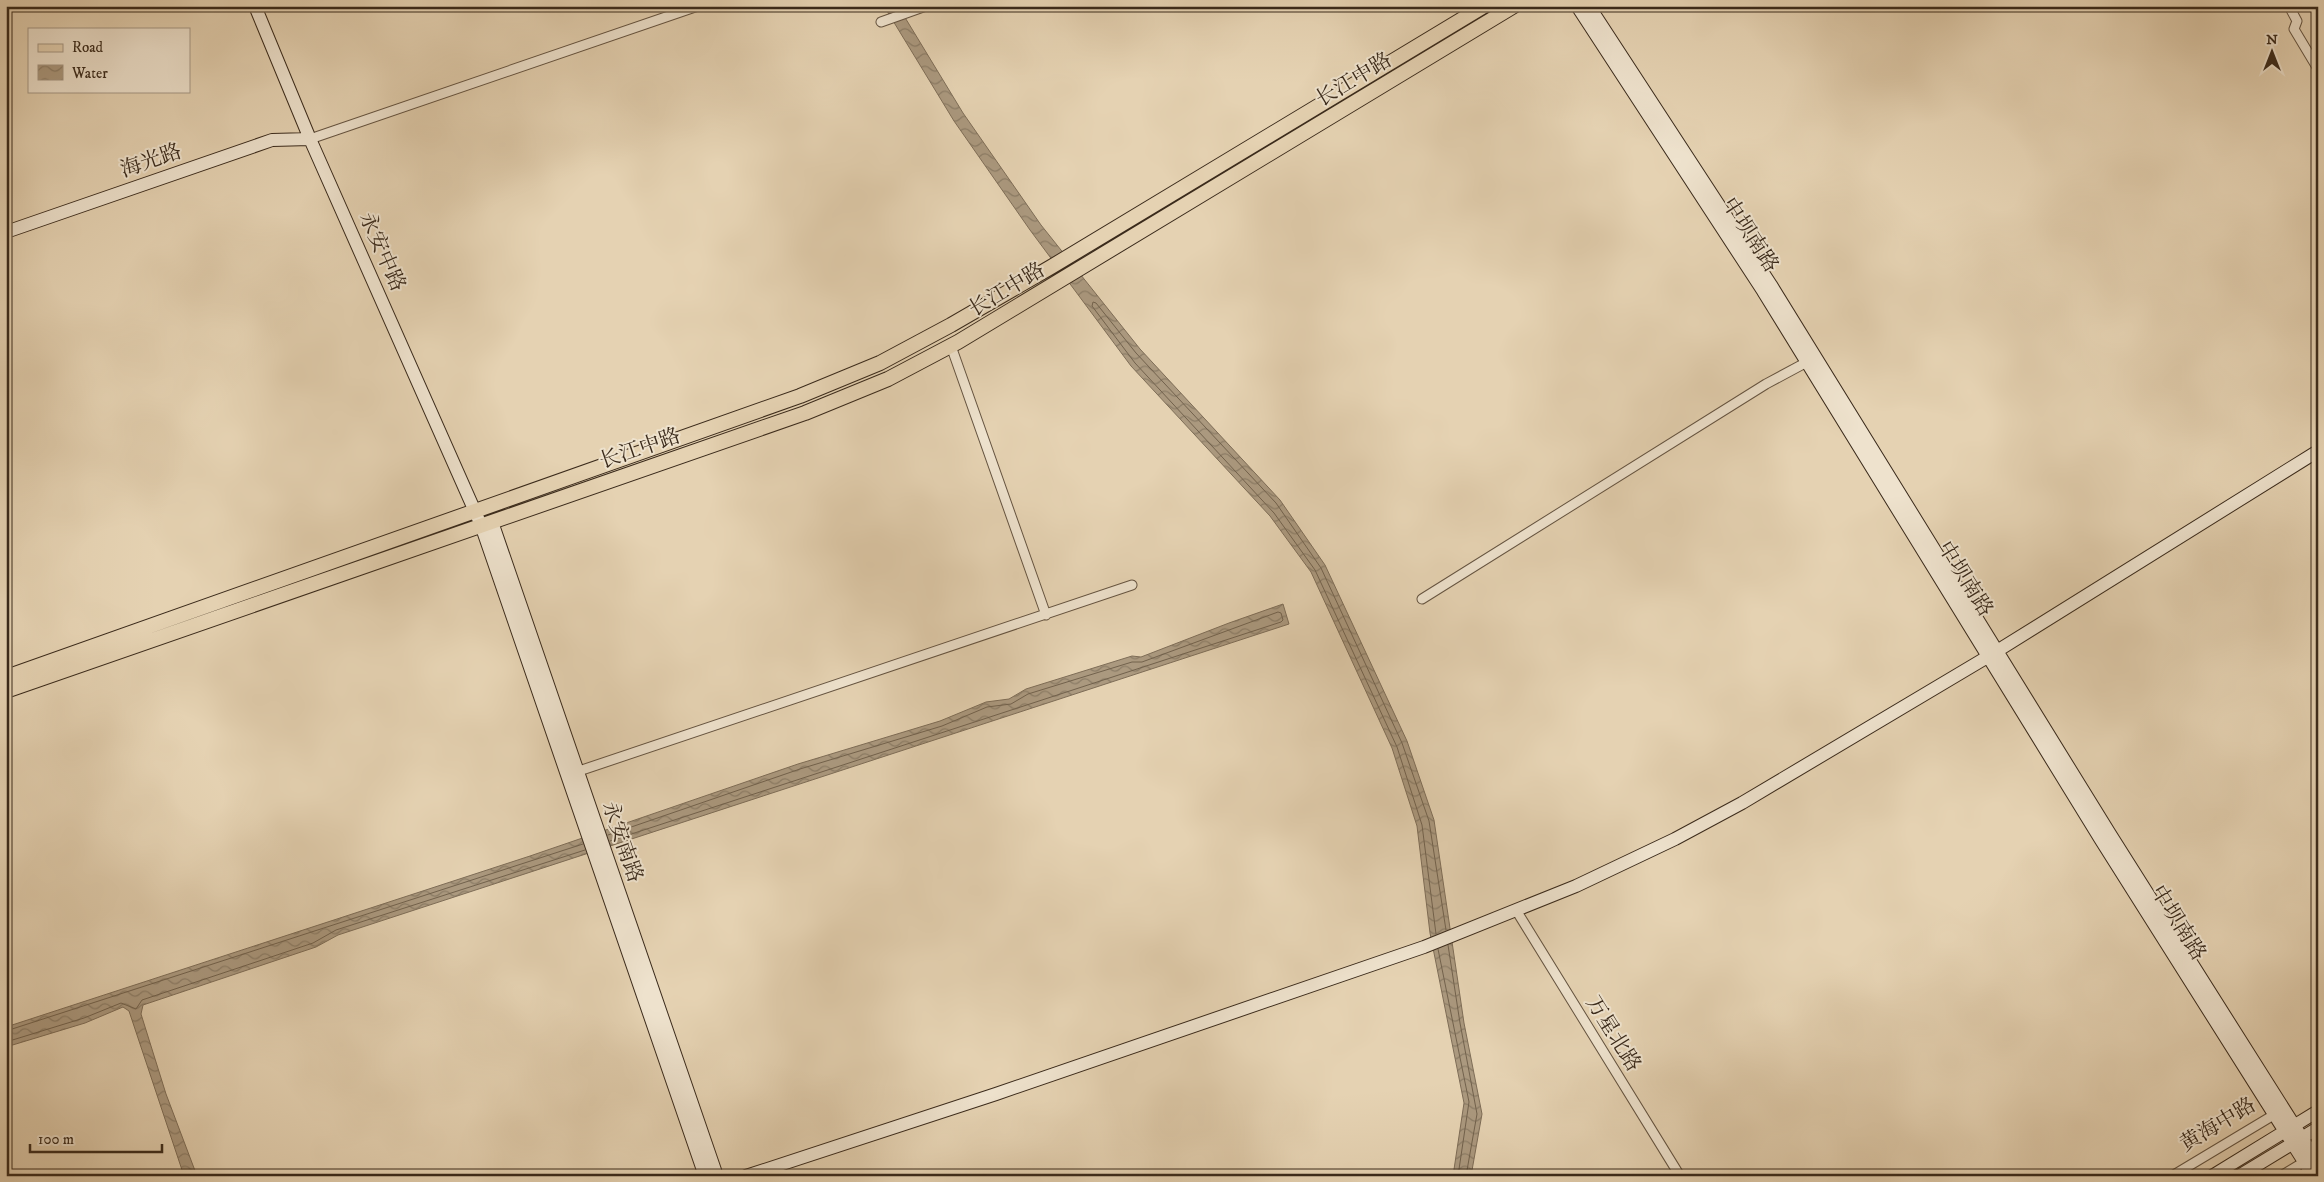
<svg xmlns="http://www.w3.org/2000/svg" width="2324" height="1182" font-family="'IM FELL DW Pica','Noto Serif SC',serif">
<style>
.water{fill:url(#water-waves);stroke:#7e6d57}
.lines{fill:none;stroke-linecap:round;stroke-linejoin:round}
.shore{stroke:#72624d;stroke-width:1}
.street-casing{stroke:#655441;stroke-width:11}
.secondary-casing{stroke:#3a2a1b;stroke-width:14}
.primary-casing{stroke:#3a2a1b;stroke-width:16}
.street{stroke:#eee2cd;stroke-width:9}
.secondary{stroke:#eee2cd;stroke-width:12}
.primary{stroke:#e5d2b2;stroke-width:14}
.labels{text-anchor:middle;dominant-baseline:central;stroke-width:4;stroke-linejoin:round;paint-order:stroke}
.street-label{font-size:21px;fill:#3a2a1b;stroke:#eee2cd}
</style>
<defs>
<pattern id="water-waves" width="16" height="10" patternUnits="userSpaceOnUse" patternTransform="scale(1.25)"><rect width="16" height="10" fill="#ab997f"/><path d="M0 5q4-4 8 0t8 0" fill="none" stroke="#8c7d67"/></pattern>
</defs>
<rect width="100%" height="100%" fill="#e5d2b2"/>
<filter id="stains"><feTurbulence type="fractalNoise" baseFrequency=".004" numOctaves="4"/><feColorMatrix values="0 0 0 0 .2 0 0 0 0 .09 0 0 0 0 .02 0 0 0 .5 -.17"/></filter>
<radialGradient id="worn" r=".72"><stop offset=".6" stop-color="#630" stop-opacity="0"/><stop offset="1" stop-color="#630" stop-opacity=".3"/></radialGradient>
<path class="water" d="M884 6H898L963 113 1041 225 1140 349 1280 500 1325 565 1407 741 1434 820 1464 1023 1482 1114 1471 1176H1453L1464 1103 1430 933 1417 826 1392 748 1311 572 1270 516 1131 366 1105 331 1030 230 954 121Z
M1283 604 1289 624 338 935 316 947 143 1005 141 1014 166 1094 197 1176H184L129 1011 123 1007 85 1023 6 1047V1027L530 856 798 764 940 721 986 702 1009 699 1026 689 1132 656 1141 657 1229 623Z"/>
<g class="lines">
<path class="shore" d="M608 835 800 769 942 726 987 707 1011 704 1028 694 1132 662H1142L1278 612 1281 613 1283 620 1281 622 610 841
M1436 934 1422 825 1397 747 1315 570 1274 513 1135 363 1092 306 1093 302 1096 303 1136 353 1276 503 1321 568 1402 743 1429 821 1446 930
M1448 945 1460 1023 1477 1114 1466 1176
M1438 949 1469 1102 1458 1176
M6 1031 583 844
M6 1042 84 1018 121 1003 136 1009 142 1000 313 943 336 930 585 850"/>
<g class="street-casing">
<path id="street" d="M2289 6 2297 21 2294 29 2318 69
M881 22 926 6
M310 139 698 6
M951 346 1046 615
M1422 599 1766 384 1807 362
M573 773 1132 585
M1516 910 1680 1176
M2172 1176 2277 1113
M2281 1176 2309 1159"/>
</g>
<g class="secondary-casing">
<path id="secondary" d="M255 6 310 139 481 525 705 1176
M1577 6 1763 291 2101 840 2313 1176
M1589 6 1771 285 2110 834 2318 1163
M6 232 272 140 310 139
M492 522 717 1176
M746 1176 996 1094 1424 947 1576 886 1675 839 1742 803 1989 656 2318 451
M2212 1176 2318 1111
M2239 1176 2318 1128"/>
</g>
<g class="primary-casing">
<path id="primary" d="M6 677 800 396 880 363 951 325 1051 267 1484 6
M6 691 805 413 888 379 958 342 1514 6"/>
</g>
<use href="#street" class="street"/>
<use href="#secondary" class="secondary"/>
<use href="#primary" class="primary"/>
</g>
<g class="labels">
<g class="street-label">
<text transform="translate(1354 80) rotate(-31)">长江中路</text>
<text transform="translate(151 161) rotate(-19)">海光路</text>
<text transform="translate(1750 235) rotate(57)">中坝南路</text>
<text transform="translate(382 252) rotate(66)">永安中路</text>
<text transform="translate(1007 290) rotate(-31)">长江中路</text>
<text transform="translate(640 449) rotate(-19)">长江中路</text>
<text transform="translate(1965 579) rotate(58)">中坝南路</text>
<text transform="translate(622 842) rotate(71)">永安南路</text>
<text transform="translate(2178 923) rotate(58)">中坝南路</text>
<text transform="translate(1613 1034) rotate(58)">万星北路</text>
<text transform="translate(2218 1125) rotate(-31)">黄海中路</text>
</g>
</g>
<rect width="2324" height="1182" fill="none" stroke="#e5d2b2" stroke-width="25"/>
<rect x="8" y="8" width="2309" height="1167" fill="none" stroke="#3a2a1b" stroke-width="2.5"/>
<rect x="12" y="12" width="2299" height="1157" fill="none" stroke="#3a2a1b"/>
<rect x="28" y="28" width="162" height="65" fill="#eee2cd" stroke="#a69886"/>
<rect x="38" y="44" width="25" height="8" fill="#e5d2b2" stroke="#a69886"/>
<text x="72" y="52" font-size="15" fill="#3a2a1b">Road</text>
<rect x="38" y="65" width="25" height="15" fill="url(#water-waves)" stroke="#a69886"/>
<text x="72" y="78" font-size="15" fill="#3a2a1b">Water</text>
<g transform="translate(2272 52)" stroke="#eee2cd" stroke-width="4" paint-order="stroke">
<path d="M0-4L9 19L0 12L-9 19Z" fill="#3a2a1b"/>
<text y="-8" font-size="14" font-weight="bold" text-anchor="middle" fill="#3a2a1b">N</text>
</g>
<path d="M30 1144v8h132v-8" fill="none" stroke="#3a2a1b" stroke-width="2.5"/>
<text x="38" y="1144" font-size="15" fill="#3a2a1b" stroke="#eee2cd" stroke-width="4" paint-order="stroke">100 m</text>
<rect width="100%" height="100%" filter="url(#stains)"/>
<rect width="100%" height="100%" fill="url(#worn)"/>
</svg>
